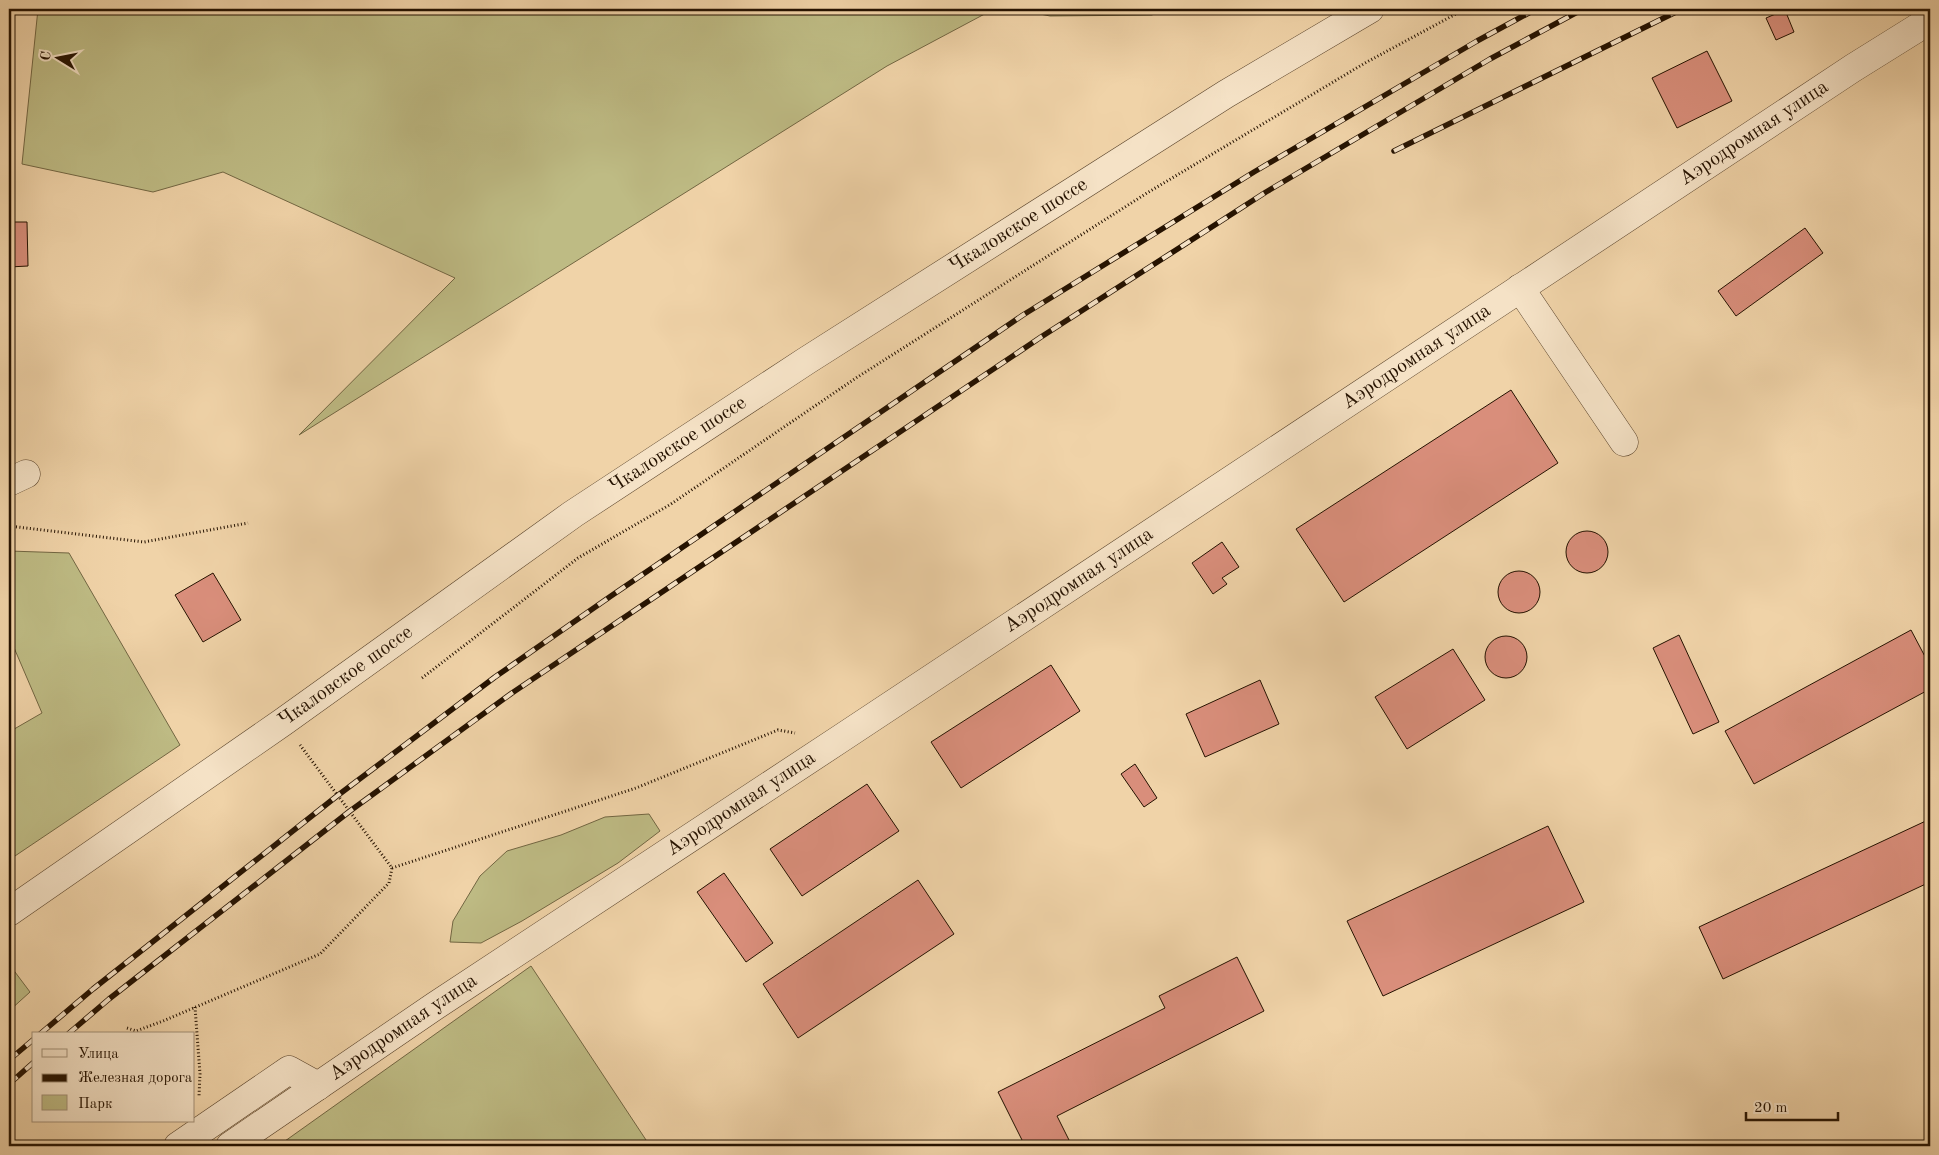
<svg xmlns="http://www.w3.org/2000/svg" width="1939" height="1155" font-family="'Old Standard TT',serif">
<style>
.green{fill:#bebb84;stroke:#726642}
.building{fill:#d98e7b;stroke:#251200}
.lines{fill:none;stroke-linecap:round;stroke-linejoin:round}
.minor-casing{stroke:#58422a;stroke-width:29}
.path{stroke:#251200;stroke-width:3;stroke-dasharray:1 2.5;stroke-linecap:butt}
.minor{stroke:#f5e2c6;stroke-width:28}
.rail-casing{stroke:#251200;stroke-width:5.5}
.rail{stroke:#f5e2c6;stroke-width:4;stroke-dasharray:11;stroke-linecap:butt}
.labels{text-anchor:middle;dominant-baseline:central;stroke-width:4.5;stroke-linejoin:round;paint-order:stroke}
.street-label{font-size:20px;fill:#251200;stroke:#f5e2c6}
</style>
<rect width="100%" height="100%" fill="#f0d3a8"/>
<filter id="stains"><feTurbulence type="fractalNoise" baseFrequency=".004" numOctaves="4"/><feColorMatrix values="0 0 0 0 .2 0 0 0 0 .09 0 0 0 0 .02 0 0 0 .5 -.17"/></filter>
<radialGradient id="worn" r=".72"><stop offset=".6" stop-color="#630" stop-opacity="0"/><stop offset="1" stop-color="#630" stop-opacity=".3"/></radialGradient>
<path class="green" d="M38 9H994L887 66 299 435 455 278 223 172 153 192 22 164Z
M1016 9H1163L1152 15 1050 16Z
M9 551 69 553 180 745 9 860V732L42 713 9 636Z
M649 814 660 831 618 863 522 921 481 943 450 942 453 921 480 876 507 851 561 835 605 817Z
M9 964 30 992 9 1011Z
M531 966 650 1146H278Z"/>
<path class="building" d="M1785 10 1794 32 1776 40 1766 18Z
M1707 51 1732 101 1677 128 1652 78Z
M9 222H27L28 266 9 267Z
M1805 228 1823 253 1736 316 1718 291Z
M1511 390 1558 463 1344 602 1296 529Z
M1566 552a21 21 0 1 1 42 0a21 21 0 1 1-42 0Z
M1222 542 1239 567 1222 578 1227 584 1213 594 1192 563Z
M1498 592a21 21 0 1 1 42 0a21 21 0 1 1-42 0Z
M213 573 241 620 203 642 175 595Z
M1911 630 1930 666V689L1754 784 1725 731Z
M1679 635 1719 722 1693 734 1653 648Z
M1485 657a21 21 0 1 1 42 0a21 21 0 1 1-42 0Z
M1453 649 1485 700 1407 749 1375 697Z
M1051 665 1080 711 961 788 931 742Z
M1260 680 1279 724 1205 757 1186 714Z
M1135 764 1157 798 1144 807 1121 774Z
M867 784 899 831 802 896 770 849Z
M1930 819V882L1723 979 1699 927Z
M1548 826 1584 902 1383 996 1347 921Z
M724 873 773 943 746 962 697 892Z
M918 880 954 934 798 1038 763 984Z
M1237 957 1264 1011 1057 1116 1072 1146H1025L998 1092 1165 1008 1159 996Z"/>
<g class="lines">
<g class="minor-casing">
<g id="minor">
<path d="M1520 288 1624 442"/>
<path d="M9 482 26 474"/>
<path id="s1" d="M9 912 283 722 573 514 806 361 1226 94 1370 9"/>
<path d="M178 1146 289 1070 318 1086"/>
<path id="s2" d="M230 1146 435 1006 840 739 1853 68 1930 20"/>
</g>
</g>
<path class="path" d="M9 526 144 542 248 523
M422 678 578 558 671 504 856 378 1147 193 1365 63 1465 9
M392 868 636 788 778 730 795 733
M195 1007 200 1074 199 1096
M127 1028 136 1031 163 1021 320 954 389 883 392 868 300 745"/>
<use href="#minor" class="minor"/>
<g class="rail-casing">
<path id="rail" d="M1394 151 1682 9
M40 1034 93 989 337 796 495 677 611 596 1023 315 1254 172 1477 41 1536 9
M68 1034 109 999 350 811 512 693 1041 337 1266 192 1490 59 1583 9
M9 1060 34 1039
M9 1084 34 1062"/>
</g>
<use href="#rail" class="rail"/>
</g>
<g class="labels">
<g class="street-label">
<text stroke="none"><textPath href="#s2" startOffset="1830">Аэродромная улица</textPath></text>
<text stroke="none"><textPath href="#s1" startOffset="1221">Чкаловское шоссе</textPath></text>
<text stroke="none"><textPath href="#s2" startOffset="1425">Аэродромная улица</textPath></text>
<text stroke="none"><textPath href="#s1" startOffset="816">Чкаловское шоссе</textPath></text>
<text stroke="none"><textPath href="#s2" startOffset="1020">Аэродромная улица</textPath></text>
<text stroke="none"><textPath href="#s1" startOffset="411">Чкаловское шоссе</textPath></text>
<text stroke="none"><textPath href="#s2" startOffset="615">Аэродромная улица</textPath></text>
<text stroke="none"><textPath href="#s2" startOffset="210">Аэродромная улица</textPath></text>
</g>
</g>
<rect width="1939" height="1155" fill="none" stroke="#f0d3a8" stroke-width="30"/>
<rect x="10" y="10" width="1919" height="1135" fill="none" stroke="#251200" stroke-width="2.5"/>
<rect x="15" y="15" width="1909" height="1125" fill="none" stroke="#251200"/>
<rect x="32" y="1032" width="162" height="90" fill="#f5e2c6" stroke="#a28f77"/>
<rect x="42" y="1049" width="25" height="8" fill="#f5e2c6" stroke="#a28f77"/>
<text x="78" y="1058" font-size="15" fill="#251200">Улица</text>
<rect x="42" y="1074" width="25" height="8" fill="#251200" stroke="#a28f77"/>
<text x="78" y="1082" font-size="15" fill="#251200">Железная дорога</text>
<rect x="42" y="1095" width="25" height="15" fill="#bebb84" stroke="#a28f77"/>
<text x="78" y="1108" font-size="15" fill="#251200">Парк</text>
<g transform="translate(58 58) rotate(280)" stroke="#f5e2c6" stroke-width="4" paint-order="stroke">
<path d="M0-4L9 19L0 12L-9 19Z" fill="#251200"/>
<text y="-8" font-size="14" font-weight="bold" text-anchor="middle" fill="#251200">С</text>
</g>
<path d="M1746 1112v8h92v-8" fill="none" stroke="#251200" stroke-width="2.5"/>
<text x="1754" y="1112" font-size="15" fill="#251200" stroke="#f5e2c6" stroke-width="4" paint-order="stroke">20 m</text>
<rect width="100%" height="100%" filter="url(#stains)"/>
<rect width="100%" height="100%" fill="url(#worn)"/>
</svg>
